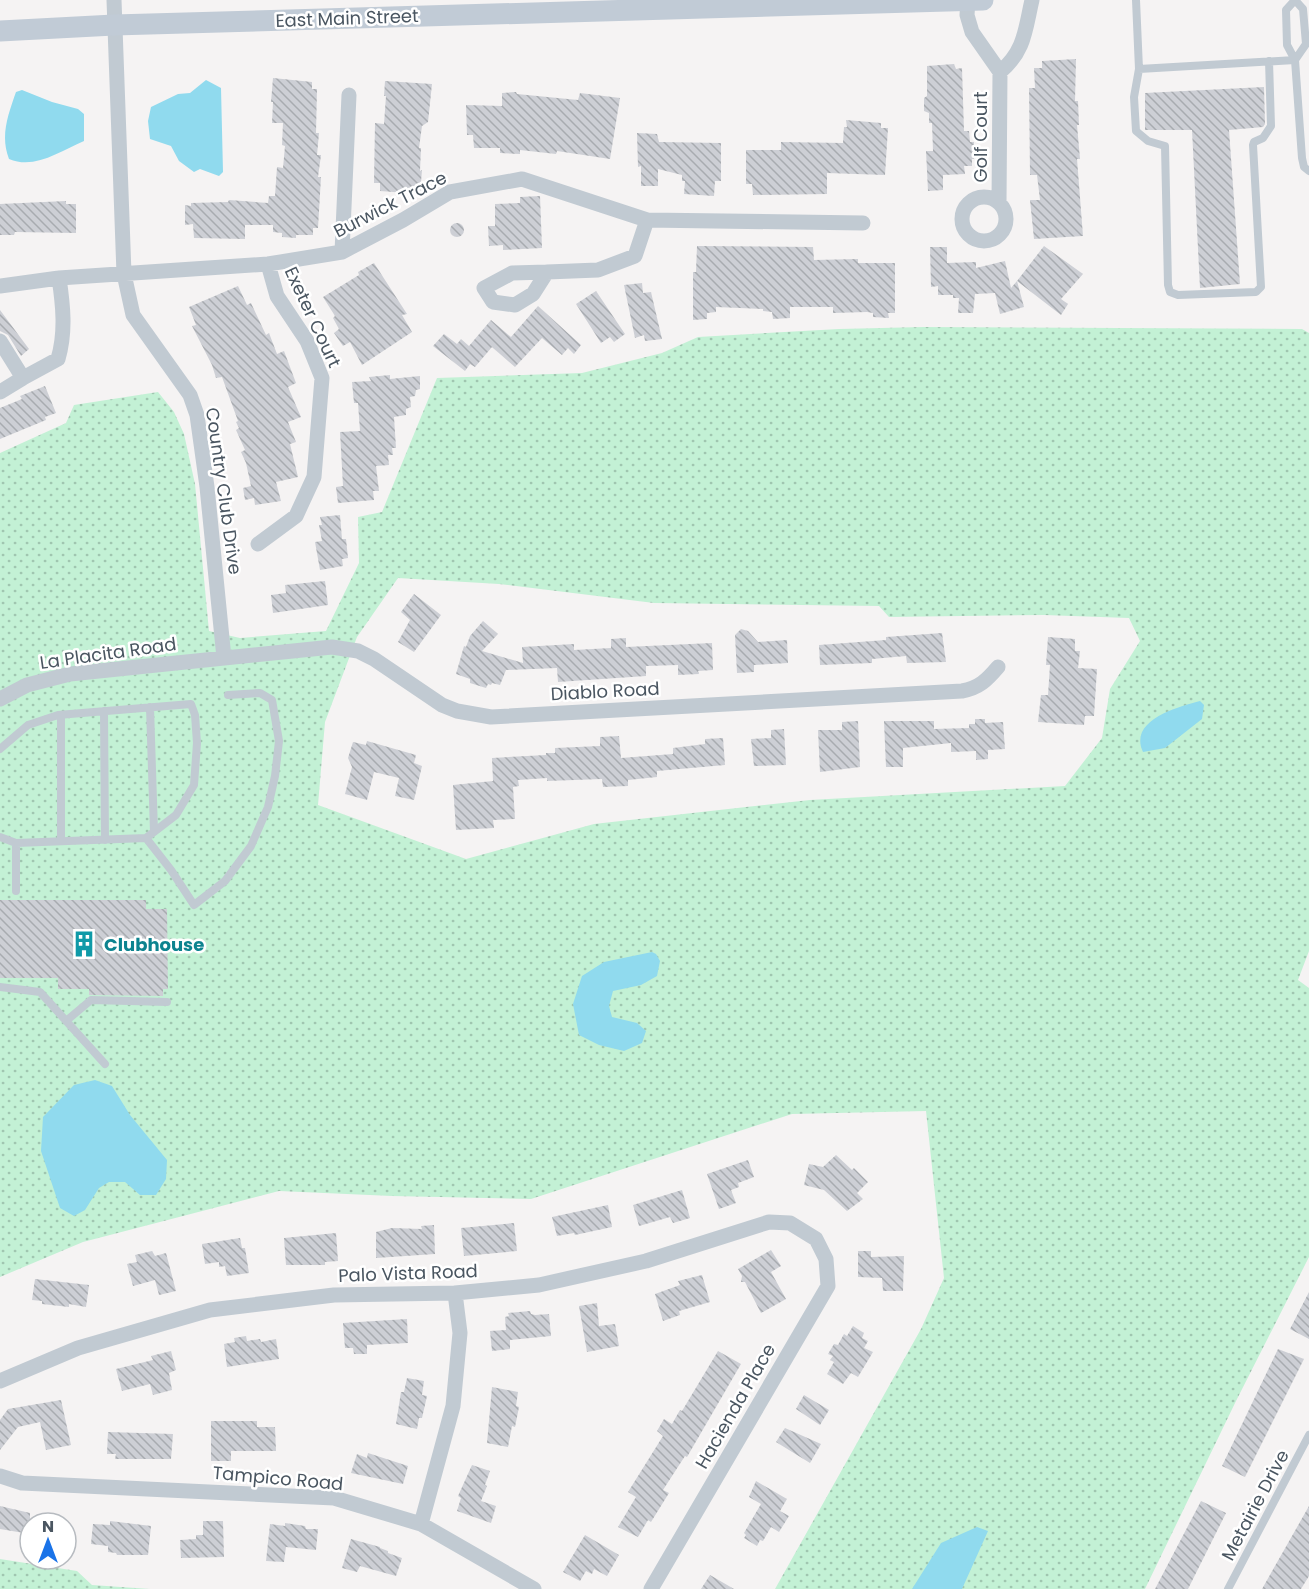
<svg xmlns="http://www.w3.org/2000/svg" width="1309" height="1589" font-family="Poppins,sans-serif">
<style>
.grass{fill:url(#grass-dots);fill-rule:evenodd}
.water{fill:#90daee}
.building{fill:url(#building-back-hatch)}
.lines{fill:none;stroke-linecap:round;stroke-linejoin:round}
.service{stroke:#c1cad2;stroke-width:8}
.minor{stroke:#c1cad2;stroke-width:15}
.secondary{stroke:#c1cbd6;stroke-width:21}
.labels{text-anchor:middle;dominant-baseline:central;stroke-width:5;stroke-linejoin:round;paint-order:stroke}
.street-label{font-size:18px;fill:#4a5661;stroke:#fff}
.culture-label{font-size:18px;font-weight:bold;fill:#0d838f;stroke:#fff;text-anchor:start}
</style>
<defs>
<pattern id="grass-dots" width="8" height="8" patternUnits="userSpaceOnUse" patternTransform="scale(1.5)"><rect width="8" height="8" fill="#c3f1d5"/><path d="M2 2h.1M6 6h.1" fill="none" stroke="#a0c6b0" stroke-width="1.8" stroke-linecap="round"/></pattern>
<pattern id="building-back-hatch" width="6" height="6" patternUnits="userSpaceOnUse" patternTransform="scale(1.5)"><rect width="6" height="6" fill="#cdcfd5"/><path d="M-1 5l2 2M0 0l6 6M5-1l2 2" fill="none" stroke="#a8abb0"/></pattern>
</defs>
<rect width="100%" height="100%" fill="#f5f3f3"/>
<path class="grass" d="M923 327 1302 329 1309 333V951L1298 980 1309 988V1257L1236 1401 1145 1589H775L921 1329 944 1278 926 1111 792 1114 531 1199 392 1196 279 1191 83 1242 0 1277V453L66 423 74 405 158 392 174 412 184 434 195 484 209 631 240 638 326 631 359 563 358 517 382 512 437 378 582 373 662 353 698 337 839 329ZM398 578 499 584 654 603 879 606 889 617 1044 615 1129 618 1140 641 1110 689 1102 738 1065 786 810 800 594 824 466 859 318 805 325 722 357 637Z
M0 1559 77 1571 92 1585 150 1589H0Z"/>
<path class="water" d="M206 80 221 88 223 172 219 176 200 169 194 172 179 161 171 146 150 139 148 121 151 107 178 94 190 93Z
M22 90 52 102 78 109 84 114V141C60 151 35 170 9 159 0 136 8 115 16 92Z
M1200 701 1204 705 1202 719 1165 748 1143 752C1128 720 1178 707 1200 701Z
M652 952 656 954 660 961 657 976 641 985 613 991 609 1006 612 1017 637 1023 646 1031 642 1043 624 1051 599 1045 579 1035 573 1004 582 976 604 962Z
M95 1080 112 1086 130 1115 167 1160 166 1179 156 1195H140L125 1182H109L99 1188 85 1210 74 1216 60 1208 41 1151 43 1117 74 1085Z
M977 1527 988 1531 962 1589H912L941 1543Z"/>
<path class="building" d="M1076 59 1075 101H1078L1079 125H1077L1080 159H1077L1083 236 1034 239 1030 200H1040L1037 175H1030L1029 88H1035L1034 68H1042V61Z
M954 64 956 69 962 68 964 131H969L970 142H974V159H972V166H964L965 174 943 175V190L928 191 926 151H933L932 123H929V113L924 111V98L927 96V66Z
M273 78 312 82V89H317L316 133H319L317 155H321L318 177H321L318 228H313V235H296V238L282 237V233L273 232V225H245V239L194 238 193 224 185 225V205L191 206V203L228 202 229 200 268 203 269 196H275L277 167 283 168 285 146 282 145 283 123H272L273 102H271Z
M385 81 432 84 428 122 422 126 419 148H421L420 171 422 170 420 194 380 191V183H374L375 123 384 124 386 96H384Z
M1264 87 1265 124 1263 127 1229 130 1240 284 1200 288 1192 130H1145V93Z
M516 92 517 94 578 100 580 93 620 98 610 159 557 151 556 154 520 150V154L500 153V148H474L473 135H467L466 105 502 106V93Z
M846 120 881 123V128H888L885 175 827 173V194L753 195 752 184H746V150H781V142L843 143 844 127H847Z
M637 133 657 134 659 142 721 143V181H715L714 196 684 194 685 181H682V175L658 169V186H641V166L638 167Z
M540 196 542 248 503 250V245L489 246 488 226H495V204L520 203V197Z
M66 201V204H76V233L15 232 14 235H0V204Z
M450 230a7 7 0 1 1 14 0a7 7 0 1 1-14 0Z
M697 246 813 247 814 260 858 259V263H895V313H888L889 318 873 317V313L867 312 833 313V307H790V318L773 319 772 312 763 311V309L716 307V312L707 313V319L693 320V272H696Z
M1044 246 1083 274 1061 299 1068 304 1061 315 1017 281Z
M930 247H947V263L976 262V268L1005 261 1011 288 1017 281 1024 307 1000 314 995 293 975 294 973 313H958L959 298H953V295H938V286L931 287Z
M374 263 407 314 402 315 412 332 362 365 350 342 343 346 334 333 339 329 333 318 335 316 323 297 359 275 358 272Z
M642 283 643 293 651 292 662 339 645 341 644 335 635 338 624 285Z
M238 286 247 305 251 303 266 335 269 333 277 354 284 351 296 383 288 387 301 417 288 422 296 442 290 444 298 477 276 482 281 501 255 505 254 498 245 500 243 488 251 486 246 463 241 452 245 450 236 430 239 428 236 422 238 421 222 377 216 378 212 365 192 326 196 325 189 307Z
M596 291 625 334 614 342 610 337 601 343 576 304Z
M538 306 581 345 574 354 568 348 562 355 542 338 515 367 492 347 475 367 470 364 465 371 433 346 444 334 457 344 461 339 469 346 491 320 511 337Z
M0 310 29 349 21 356 8 335 0 331Z
M390 375V379L420 376V389L416 390 415 396 410 397 411 407 406 409V415L394 417 396 448H392L393 455H388L389 465 376 466 379 491H373L374 500 338 503 336 487 343 486 340 432 360 431 358 403H354L352 382 371 381 369 377Z
M45 386 56 413 45 417 46 420 0 439V408L22 399 20 396Z
M340 515 342 539H346L348 558 342 559 343 566 320 570 315 542 322 541 319 525H322L320 517Z
M325 581 328 605 273 613 271 595 286 593 285 585Z
M414 594 441 615 414 652 398 642 410 620 401 612Z
M483 621 498 634 482 651 523 663 522 647 574 644V650L611 648V639L626 638V647L712 643 713 670 698 671 699 674 678 675V665L646 666V676L558 682 557 668 506 670 500 685 492 683 491 685 488 684 486 688 470 683V679L456 674 464 646 466 647 470 636Z
M741 629 748 631 758 642 787 640 788 663 754 665V672L737 673 735 635Z
M942 633 946 662 907 663 906 656 872 659V663L820 665 819 645 886 640V637Z
M1048 637 1075 639V651H1080L1078 668 1097 669 1094 716H1085L1084 725 1038 722 1041 695H1048L1050 665H1046Z
M975 719H985V723L1003 722 1005 749 988 750V759L976 760V751L951 752V743L903 748V767H886L884 721H934V729L969 728V724H975Z
M858 721 860 767 820 772 818 730H842V722Z
M784 729 786 765 754 766 751 739 771 738V730Z
M619 736 621 758 673 754V748L705 744V739L723 738 725 765 657 771V777L628 780V786L603 787 602 779 547 781V778L518 780 519 786 513 787 515 819 493 820 494 828 456 830 453 785 493 781 492 758 546 755V753H555V748L600 746V737Z
M367 741 416 755 414 763 422 766 414 800 395 796 399 778 374 772 367 800 345 794 352 767 348 758 353 742 366 745Z
M0 900H146V909H167L168 989H163V996L89 995V989H58V978H0Z
M836 1155 852 1170 854 1168 868 1182 857 1193 863 1199 847 1211 824 1190 804 1185 809 1164 823 1167Z
M748 1160 754 1177 738 1183 739 1187 731 1190 736 1203 719 1209 707 1174Z
M682 1190 690 1218 673 1223 670 1217 639 1226 633 1205Z
M608 1205 612 1227 575 1235 574 1233 557 1236 552 1217Z
M514 1223 517 1251 464 1256 461 1228Z
M434 1225 435 1254 376 1258V1232L392 1228 422 1229 421 1226Z
M336 1233 338 1261 325 1262V1265H286L284 1238Z
M240 1238 242 1248H245L249 1273 227 1276 225 1266 219 1267V1262L205 1264 202 1244Z
M771 1250 781 1266 771 1272 786 1299 761 1313 745 1282H741L742 1276 738 1269Z
M152 1251 155 1256 166 1253 176 1291 159 1295 155 1280 133 1286 127 1264 137 1262 135 1255Z
M858 1251H871V1257L904 1256 903 1291H883L882 1278 858 1277Z
M702 1275 710 1302 679 1311 680 1315 663 1321 655 1294 680 1285 678 1281Z
M35 1279 89 1285 86 1307 69 1304V1307L42 1304V1301L32 1300Z
M1309 1292V1339L1290 1329Z
M597 1303 599 1326 615 1324 619 1346 587 1352 579 1306Z
M530 1311 531 1314 535 1315 549 1314 551 1336 510 1340V1349L492 1351 490 1331 506 1330 505 1317 509 1316 508 1313Z
M407 1319 408 1343 367 1345V1354H354L353 1348H345L343 1323Z
M853 1326 864 1333 862 1338 868 1341 864 1348 873 1352 858 1377 851 1373 843 1384 827 1374 834 1362 830 1360 833 1356 828 1354 834 1344 838 1345 844 1334 847 1336Z
M246 1336 247 1341 260 1339 261 1342 276 1339 279 1359 227 1367 224 1344 235 1342 234 1338Z
M1278 1349 1304 1359 1245 1477 1222 1466Z
M171 1351 176 1370 169 1373 172 1390 153 1395 150 1384 122 1391 116 1369 153 1360 151 1356Z
M718 1351 741 1364 687 1457 685 1456 663 1490 669 1493 651 1522 648 1520 638 1537 618 1527 636 1497 628 1492 663 1436 657 1431 664 1419 672 1424 680 1410 682 1411Z
M407 1378 424 1381 422 1395 427 1396 422 1418H419L417 1429 396 1424 401 1392H404Z
M492 1387 518 1392 516 1406 519 1407 515 1427 512 1426 508 1447 487 1443Z
M804 1395 829 1410 820 1425 796 1409Z
M61 1400 71 1445 46 1450 40 1422 18 1427 0 1450V1420L8 1409Z
M211 1421H257V1427H275L276 1451H231V1461H211Z
M785 1428 821 1444 810 1463 776 1442Z
M108 1432 173 1434 171 1459H115L116 1454H107Z
M368 1453 408 1466 403 1484 351 1473 357 1454 367 1458Z
M472 1465 490 1471 485 1485 487 1486 481 1501 496 1506 491 1523 457 1511 461 1498 458 1496Z
M756 1481 787 1499 780 1511 789 1516 779 1532 771 1527 763 1541 760 1540 757 1546 744 1538 746 1535 744 1533 761 1504 749 1497Z
M1201 1501 1226 1513 1188 1589H1155Z
M0 1506 30 1513V1534L0 1529Z
M1309 1506V1576L1301 1589H1262Z
M110 1521 151 1526 148 1555H117L116 1553 108 1552V1546L91 1544 93 1524 110 1525Z
M203 1521H223L224 1557 181 1558 180 1540 196 1539V1535H203Z
M285 1523 305 1526 306 1529H318L316 1550 286 1547 284 1562 266 1561 270 1524 285 1526Z
M585 1535 619 1555 607 1576 594 1569 592 1574 586 1571 580 1581 563 1572Z
M351 1539 380 1547V1548L388 1551V1553L402 1558 396 1576 360 1566 357 1572 342 1568Z
M710 1575 734 1589H701Z"/>
<g class="lines">
<path class="service" d="M1136 0 1139 69 1295 60
M1295 60 1306 44 1303 9 1295 0 1286 10 1287 45 1295 60 1302 158 1304 167 1309 171
M1139 69 1134 97 1136 131 1148 141 1165 146 1168 285 1170 292 1178 295 1256 292 1261 287 1253 145 1254 142 1263 138 1271 126 1269 61
M150 707 154 832
M104 711 105 840
M61 715V841
M0 749 28 725 58 715 191 704 195 715 197 743 194 785 176 815 146 838 16 843 0 837
M146 838 171 870 194 905 225 881 251 846 268 807 275 776 279 741 272 700 260 693 228 695
M16 891V843
M0 987 40 992 105 1064
M66 1021 91 1000 167 1002
M1228 1589 1309 1435"/>
<path class="minor" d="M114 0 124 274 133 315 190 395 197 415 207 487 224 658
M968 0 967 15 972 32 1000 72C1025 51 1025 30 1032 0
M962 219a22 22 0 1 1 44 0a22 22 0 1 1-44 0Z
M999 203 1000 72
M342 252 349 95
M547 272 512 273 484 288 493 302 515 305 533 294 547 272 598 270 635 256 647 220
M0 286 59 278 268 264 342 252 403 220 450 192 522 179 647 220 863 223
M0 341 23 378 0 392
M23 378 58 359C66 332 63 305 59 278
M258 544 296 516 314 477 322 378 307 341 277 296 268 264
M0 699 27 685 70 674 332 647 358 651 374 659 442 705 457 711 491 717 962 691C979 688 987 680 998 667
M0 1381 78 1348 210 1310 334 1295 455 1293 539 1285 646 1261 769 1222 790 1223 816 1239 826 1259 828 1286 651 1589
M0 1476 22 1483 334 1498 421 1524 534 1589
M421 1524 453 1406 460 1333 455 1293"/>
<path class="secondary" d="M0 31 114 25 983 0"/>
</g>
<defs>
<g id="building-bare" transform="scale(2.07)"><path d="M-4-6H4V6H1V3H-1V6H-4ZM-2.5-4.3h1.7v1.8h-1.7ZM.8-4.3h1.7v1.8H.8ZM-2.5-1h1.7V.8h-1.7ZM.8-1h1.7V.8H.8Z" fill="#0f9aa8" stroke="#fff" stroke-width="2.5" paint-order="stroke"/></g>
</defs>
<g fill-rule="evenodd">
<use href="#building-bare" x="84" y="944"/>
</g>
<g class="labels">
<g class="street-label">
<text transform="translate(347 18) rotate(-2)">East Main Street</text>
<text transform="translate(980 137) rotate(-90)">Golf Court</text>
<text transform="translate(390 204) rotate(-27)">Burwick Trace</text>
<text transform="translate(313 317) rotate(65)">Exeter Court</text>
<text transform="translate(224 491) rotate(82)">Country Club Drive</text>
<text transform="translate(108 653) rotate(-8)">La Placita Road</text>
<text transform="translate(605 691) rotate(-3)">Diablo Road</text>
<text transform="translate(408 1273) rotate(-2)">Palo Vista Road</text>
<text transform="translate(735 1406) rotate(-60)">Hacienda Place</text>
<text transform="translate(278 1478) rotate(5)">Tampico Road</text>
<text transform="translate(1255 1505) rotate(-62)">Metairie Drive</text>
</g>
<g class="culture-label">
<text x="104" y="944">Clubhouse</text>
</g>
</g>
<g transform="translate(48 1541)"><circle r="28" fill="#ffffff" stroke="#b7bbc0" stroke-width="1.5"/>
<path d="M0-4.5L10 22L0 15L-10 22Z" fill="#1a73e8"/>
<text y="-9" font-size="16" font-weight="bold" text-anchor="middle" fill="#4a5661">N</text>
</g>
</svg>
